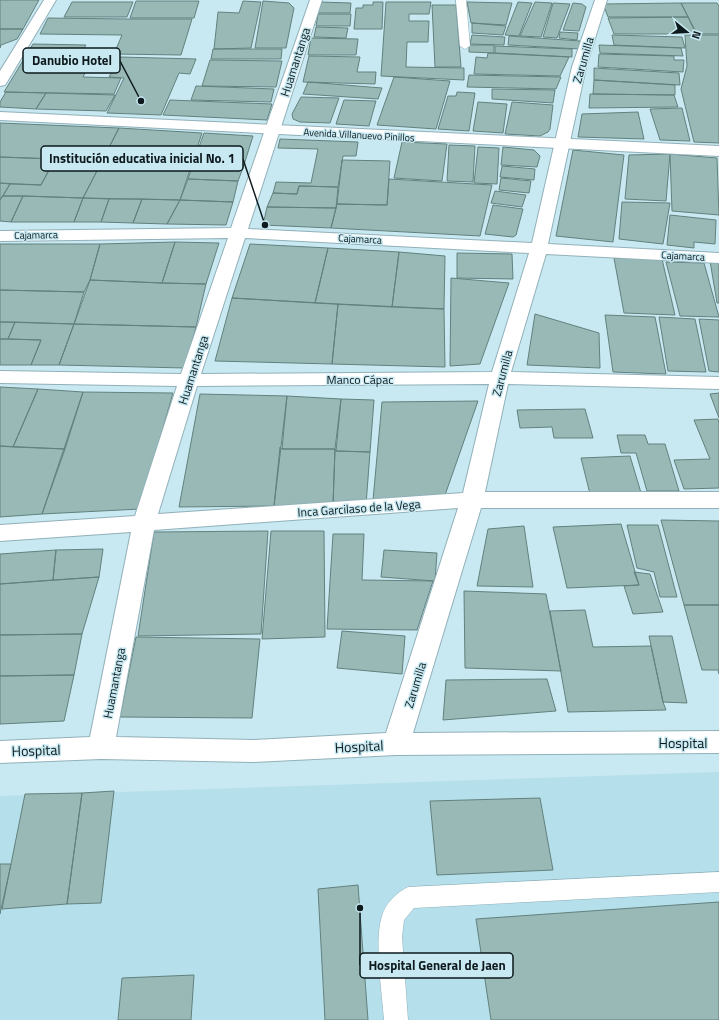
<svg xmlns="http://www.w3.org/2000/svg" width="719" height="1020" font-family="'Titillium Web',sans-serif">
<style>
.built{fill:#b5dfea}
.building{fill:#98b9b6;stroke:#62817e}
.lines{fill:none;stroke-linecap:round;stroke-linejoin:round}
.service-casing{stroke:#91b0b9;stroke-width:1}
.minor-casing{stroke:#91b0b9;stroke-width:2}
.tertiary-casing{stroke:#91b0b9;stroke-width:2}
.service{fill:#fff;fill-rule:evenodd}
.minor{fill:#fff;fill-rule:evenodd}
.tertiary{fill:#fff;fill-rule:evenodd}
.labels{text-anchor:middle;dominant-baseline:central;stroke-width:3;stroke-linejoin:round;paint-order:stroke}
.far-street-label{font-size:10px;fill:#0d191c;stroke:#c8e9f2}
.street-label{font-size:12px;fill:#0d191c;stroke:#c8e9f2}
.near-street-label{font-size:14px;fill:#0d191c;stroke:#c8e9f2}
.leader{fill:none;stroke:#0d191c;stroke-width:1.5}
.callout-dot{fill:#0d191c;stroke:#c8e9f2;stroke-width:1.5}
.callout{fill:#c8e9f2;stroke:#0d191c;stroke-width:1.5}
.callout-label{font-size:13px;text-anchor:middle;font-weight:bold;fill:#0d191c}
</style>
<rect width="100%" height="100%" fill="#c8e9f2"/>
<path class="built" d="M719 772V1020H0V796Z"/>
<path class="building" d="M0 0H39L23 29H0Z
M136 1H199L194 18H130Z
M243 1 261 2 251 48 214 49 218 12 239 13Z
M263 1 289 3 294 8 286 48H255Z
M72 2H133L127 17H64Z
M319 2 351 3 350 13H318Z
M373 2H383L382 29H354L356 8H363V5H373Z
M386 2H431L429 14H409V21H429L428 42H407L406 67 464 68V80L381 76Z
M467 2 512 3 506 25 471 23Z
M518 2 532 3 519 36 505 35Z
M535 2 552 3 541 37 520 36Z
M553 3 570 4 557 38 543 37Z
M573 3 582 4 586 7 579 31 563 30Z
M681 3H717L719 6V34H697Z
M681 3 688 17H608L603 4Z
M432 5H456L461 67H435Z
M318 14H351L350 26H316Z
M688 17 696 34H614L608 18Z
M48 18 129 19H192L181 55 114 54 122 35 40 34Z
M472 23 506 26 503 35 472 33Z
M316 27 348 28 346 38 314 37Z
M0 29H23L17 39 1 45 0 48Z
M560 32 578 33 577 40 559 38Z
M472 35 505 37 504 45 470 44Z
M612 35 682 37 685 48 614 45Z
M685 35H719V143L694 142 681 89 687 66Z
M509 36 580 41V49L508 45Z
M311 38 358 39 356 55H308Z
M33 44 86 45 82 51 111 52 107 61H91L83 77 121 78 114 94 4 92Z
M469 45H494V53L469 52Z
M599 45 681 48 683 56 600 53Z
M495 46 572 49V57L495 53Z
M213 49H282L281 59H211Z
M488 53 569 57 560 76 474 74 476 57 487 58Z
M599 54 674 56V60H684L683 72 598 67Z
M309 56 360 57 357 72H376L375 84 303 82Z
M120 57 196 59 190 74 179 73 161 115 107 113 124 78 109 77Z
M210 60 282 61 276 87 202 86Z
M594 68 679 73 680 85 594 80Z
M469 75 561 77 556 89 467 87Z
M394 77 450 81 436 129 377 125Z
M594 80 675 85V95L593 94Z
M308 82 382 88 378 99 303 94Z
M196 86 274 89 271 102 191 100Z
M492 89 555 90 553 103 492 99Z
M6 92 46 93 36 109 0 107V102Z
M457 92 475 93 469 131 438 129 448 96H456Z
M46 93 115 95 106 111 36 109Z
M590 94 674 95 678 107 589 108Z
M301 97 339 98 330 123 300 122 293 119 292 114Z
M170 100 272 104 267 120 163 115Z
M344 100 376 101 369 126 336 124Z
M478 102 507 104 503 133 473 131Z
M512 102 553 105 550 129 548 132 540 136 505 134Z
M682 108 690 141 660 140 650 109Z
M638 112 644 139 578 137 582 114Z
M0 123 119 128 83 198 23 196H3L10 184 41 185 55 159 0 157Z
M119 128 202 133 180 200 83 198Z
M204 133 253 136 243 168 193 164Z
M280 139 358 142 356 156H343L338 187 299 186 297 194 273 193 276 182 311 183 318 149 278 148Z
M402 142 447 144 442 181 394 178Z
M449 145 475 146 473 182 447 181Z
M478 147 499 148 497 184 474 183Z
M503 147 534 150 540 156 537 167 501 165Z
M573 150 624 155 613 242 556 236Z
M670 154 666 201 625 199 629 155Z
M670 154 717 158 719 215 672 211Z
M0 157 55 159 41 185 0 183Z
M342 160 390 161 387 205 337 204Z
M193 164 243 168 238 181 188 179Z
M502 166 535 169 534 180 500 177Z
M501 178 531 181 529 193 499 190Z
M188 179 238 181 233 202 180 200Z
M389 179 492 185 480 236 331 228 337 204 387 205Z
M0 183 10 184 0 200Z
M299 186 338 187 336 208 267 207 273 193 297 194Z
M495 191 526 195 522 207 491 203Z
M3 196H23L11 222 0 221V200Z
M23 196 83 198 74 222H11Z
M83 198 109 199 101 222H74Z
M109 199H142L133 223 101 222Z
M142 199 180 200 167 224 133 223Z
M180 200 233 202 226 225 167 224Z
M622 202 670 203 663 244 619 239Z
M493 205 523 209 516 235 513 237 485 234Z
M267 207 336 208 331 228 263 225Z
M670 215 716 220 715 244 694 242V248L667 245Z
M175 242 219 243 206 284 162 283Z
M175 242 162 283 90 280 100 244Z
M0 244H100L90 280 84 292 0 290Z
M250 244 328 248 315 303 232 298Z
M328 248 399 252 392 307 315 303Z
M399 252 445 256 444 309 392 307Z
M457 253 512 254 513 279 457 278Z
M614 258 662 259 675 315 624 313Z
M710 261 719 262V303H717Z
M666 262 704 263 719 317 680 316Z
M451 278 509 283 480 364 450 366Z
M90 280 162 283 206 284 196 327 74 324Z
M0 290 84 292 74 324 0 322Z
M232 298 338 304 332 364 215 361Z
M338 304 444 309 445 367 332 364Z
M535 314 599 333 600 368 527 365Z
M605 315 655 317 666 374 613 372Z
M659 317 695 319 706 372 668 371Z
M699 319 719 320V372L709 371Z
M0 322H15L8 339H0Z
M15 322 74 324 59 365H31L41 340 8 339Z
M74 324 196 327 185 368 59 365Z
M0 339H8L41 340 31 365H0Z
M0 387 38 389 13 447 0 446Z
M38 389 83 392 65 449 13 447Z
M83 392 173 393 140 509 42 514Z
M719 393V418L710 394Z
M200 394 287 396 274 506 179 507Z
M287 396 341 399 335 449H282Z
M341 399 374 400 370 452 336 451Z
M478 401 444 498 373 500 382 402Z
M585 409 593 438H554L552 427 520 428 517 410Z
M718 419 719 423V488L684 489 674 460 710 459 694 420Z
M617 435H645L648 444H665L679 491H647L636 453H621Z
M0 446 65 449 42 514 0 517Z
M280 447 282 449H335L333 505 274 506Z
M335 449 336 451 370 452 366 505H333Z
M630 456 642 496 591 498 581 458Z
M661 520 719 521V605H684Z
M621 524 639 585 567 588 553 527Z
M627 525H658L677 597H660L654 572 637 568Z
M524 526 533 587 477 586 488 529Z
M268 531 261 634 138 636 154 532Z
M271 531H324L325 637 262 639Z
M333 534H364L362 580 433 581 417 630 327 629Z
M103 549 99 577 53 580 56 550Z
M56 550 53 580 0 584V554Z
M384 550 437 553 435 581 381 577Z
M634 572 650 574 663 612 633 614 624 586 639 585Z
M99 577 82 634 0 635V584Z
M464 591 546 594 561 671 465 668Z
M684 605H719V674L718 670H702Z
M585 610 593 647 651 646 663 702 666 710 568 712 550 611Z
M342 631 405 636 402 674 337 668Z
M82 634 74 675 0 676V635Z
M649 636H672L687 703 663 702Z
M136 637 260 639 252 718 120 717Z
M74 675 64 721 0 724V676Z
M547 679 556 711 443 720 446 680Z
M114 791 101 903 67 904 82 793Z
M82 793 67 904 2 909 25 794Z
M540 798 553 870 437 875 430 801Z
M0 864H11L0 914Z
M358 885 368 1020H325L318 889Z
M719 902V1020H491L476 919Z
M194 975 191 1020H118L122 978Z"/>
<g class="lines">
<g class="service-casing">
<path id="service" d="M456 0H466L470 46 465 49 460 46Z
M719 872V892L414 908 404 920 402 937 408 1020H384C382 992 374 941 382 916 385 904 397 892 408 887Z"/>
</g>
<g class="minor-casing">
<path id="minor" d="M44 0H56L7 82 5 85 0 86V71Z
M310 0H322L248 229 532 243 572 67 595 0H607L586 67 548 244 719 253V263L546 254 511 372 719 377V389L508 384 485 492H719V508H481L413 733 719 731V753L396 755 254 762 101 759 0 763V741L90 737 131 532 0 541V525L135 516 177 386 0 383V371L181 374 228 238 0 241V231L231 228ZM245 238 529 253 492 372 201 374ZM489 384 463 493 158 514 197 386ZM458 508 386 733 254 740 116 737 154 530Z"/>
</g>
<g class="tertiary-casing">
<path id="tertiary" d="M0 112 719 146V156L0 120Z"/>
</g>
<use href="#service" class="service"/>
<use href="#minor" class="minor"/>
<use href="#tertiary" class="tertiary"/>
</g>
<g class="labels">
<g class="far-street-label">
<text transform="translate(359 135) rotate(3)">Avenida Villanuevo Pinillos</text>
<text transform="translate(36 235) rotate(-1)">Cajamarca</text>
<text transform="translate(360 239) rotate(3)">Cajamarca</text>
<text transform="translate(683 256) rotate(3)">Cajamarca</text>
</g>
<g class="street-label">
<text transform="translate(583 60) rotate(-74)">Zarumilla</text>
<text transform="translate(295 62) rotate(-72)">Huamantanga</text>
<text transform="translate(193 370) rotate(-72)">Huamantanga</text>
<text transform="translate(502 373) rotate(-75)">Zarumilla</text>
<text x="360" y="379">Manco Cápac</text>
<text transform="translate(359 508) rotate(-4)">Inca Garcilaso de la Vega</text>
<text transform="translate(114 683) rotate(-79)">Huamantanga</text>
<text transform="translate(415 685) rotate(-73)">Zarumilla</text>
</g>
<g class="near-street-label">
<text x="683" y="742">Hospital</text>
<text transform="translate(359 746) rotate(-3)">Hospital</text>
<text transform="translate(36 750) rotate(-2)">Hospital</text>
</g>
</g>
<path class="leader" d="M141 101L120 61M265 225L243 159M360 908L360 965"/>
<g class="callout-dot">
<circle cx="141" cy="101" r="4"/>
<circle cx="265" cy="225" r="4"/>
<circle cx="360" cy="908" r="4"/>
</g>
<g class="callout">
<rect x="23" y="48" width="97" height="25" rx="4"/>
<rect x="41" y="146" width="202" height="25" rx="4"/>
<rect x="360" y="953" width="153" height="25" rx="4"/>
</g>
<g class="callout-label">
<text x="72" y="65">Danubio Hotel</text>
<text x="142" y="163">Institución educativa inicial No. 1</text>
<text x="437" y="970">Hospital General de Jaen</text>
</g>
<g transform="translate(687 32) rotate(108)" stroke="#c8e9f2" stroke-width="3" paint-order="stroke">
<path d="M0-3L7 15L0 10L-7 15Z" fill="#0d191c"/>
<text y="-6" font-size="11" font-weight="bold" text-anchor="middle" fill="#0d191c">N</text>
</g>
</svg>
